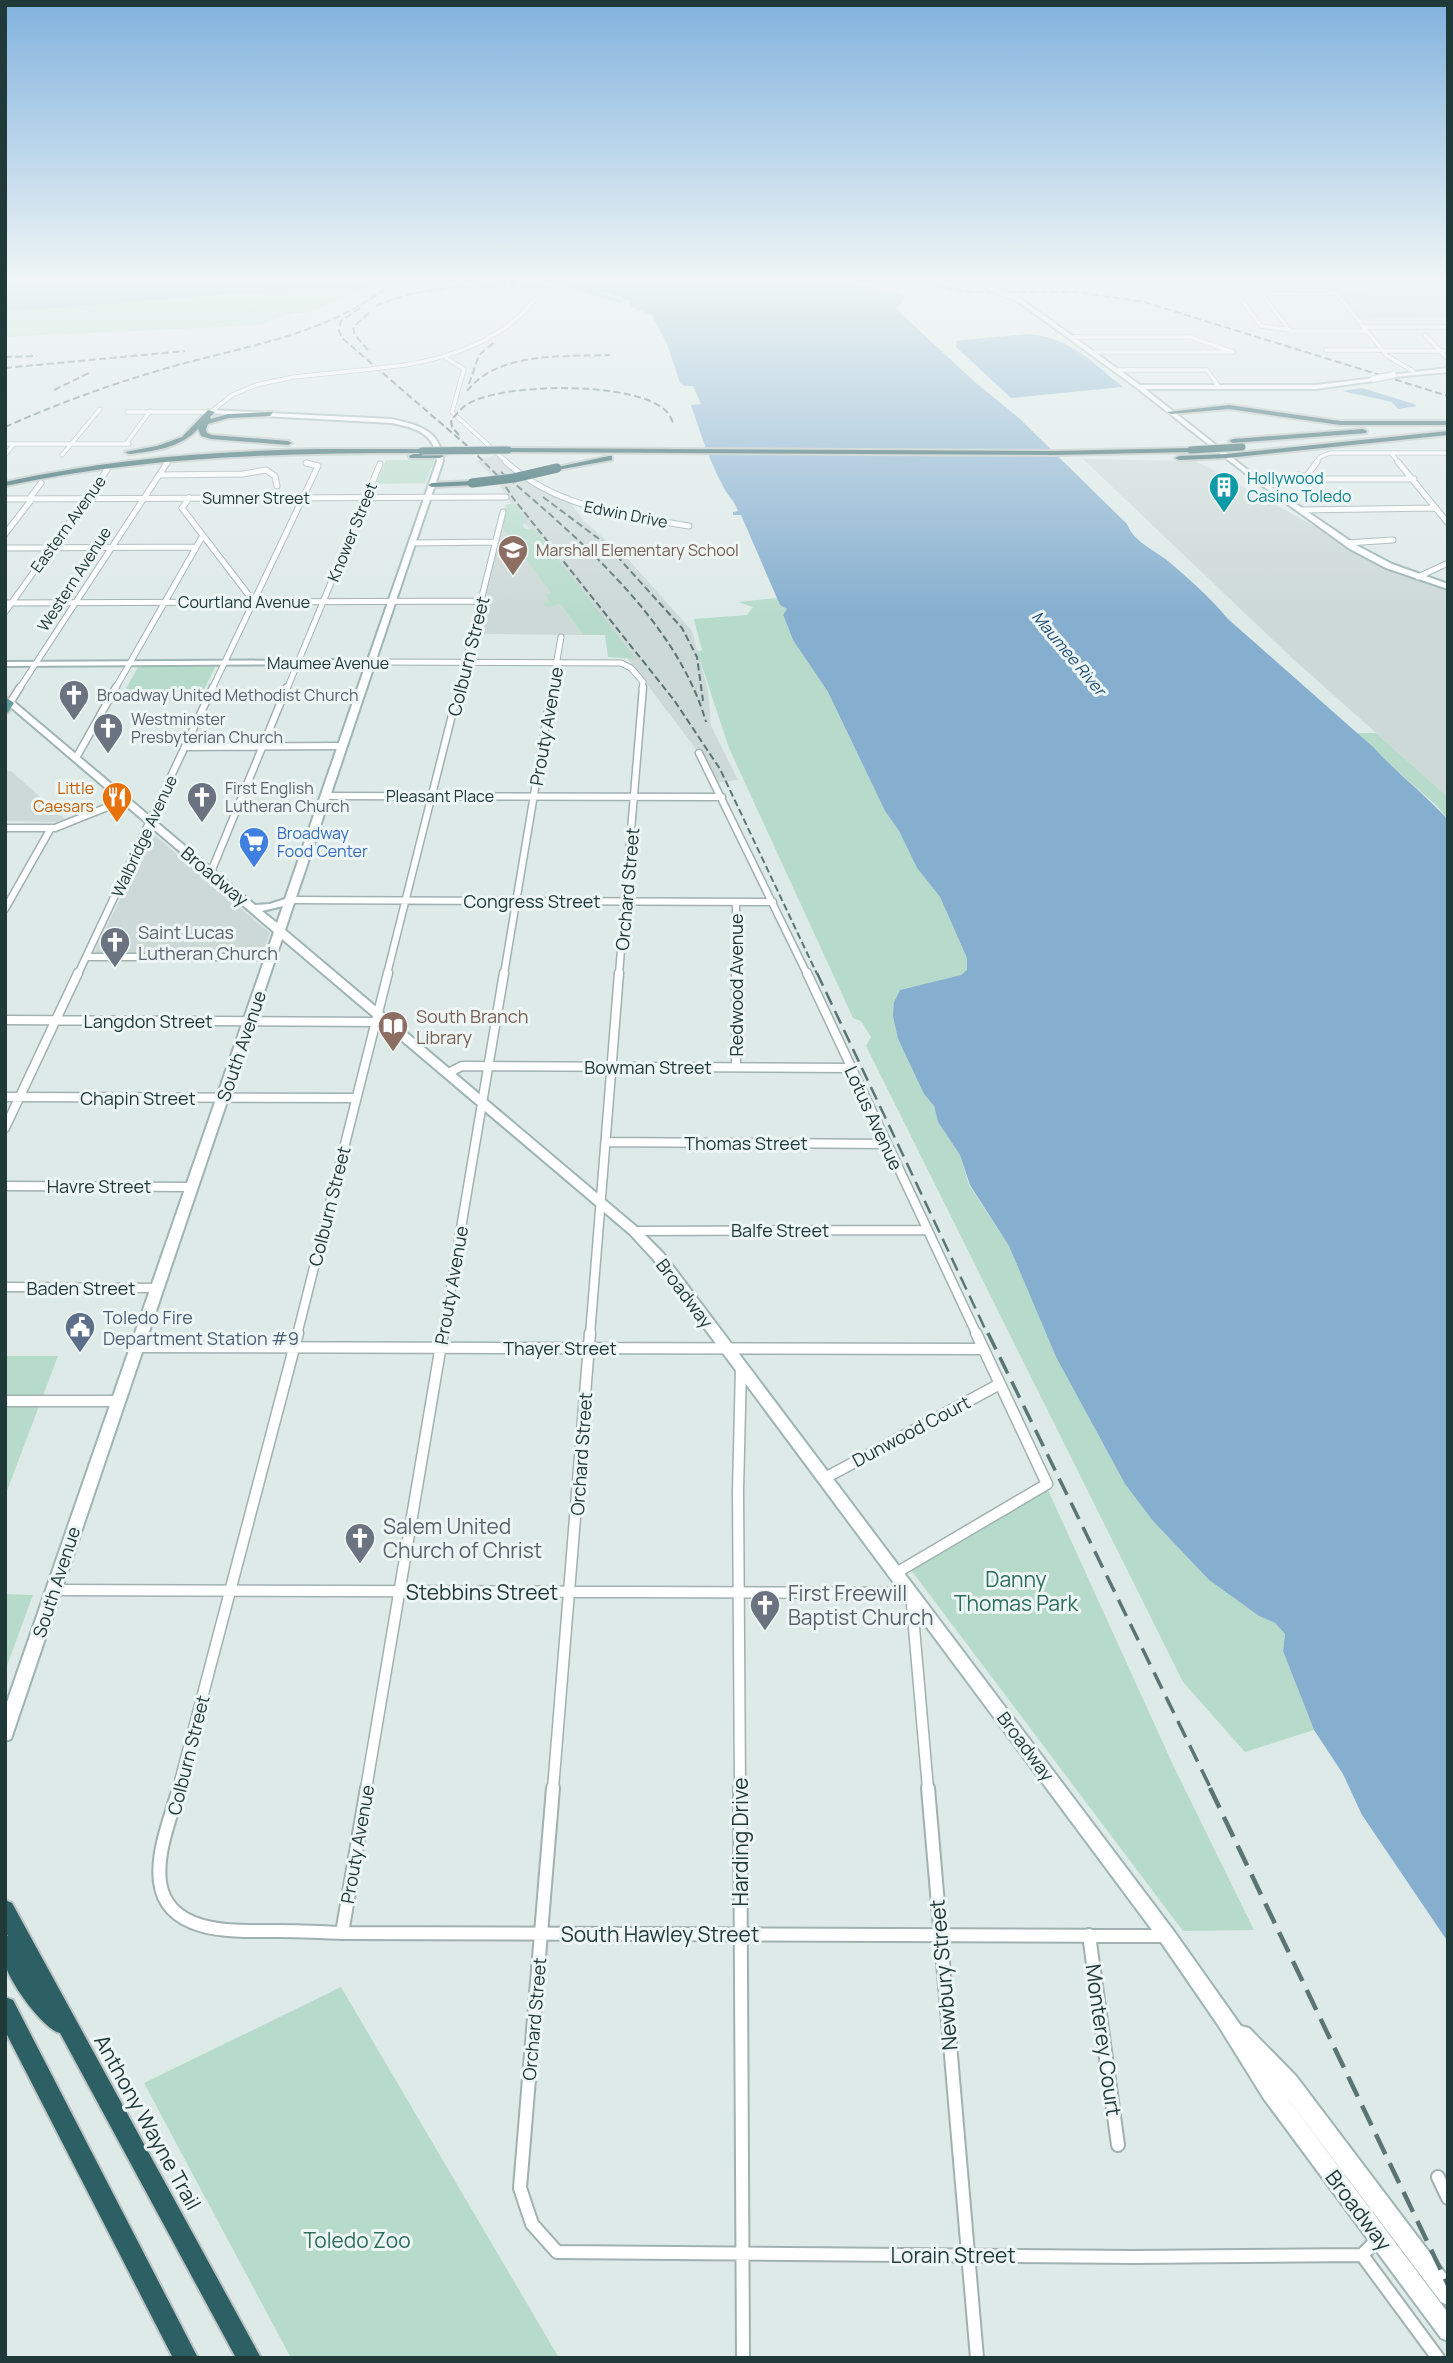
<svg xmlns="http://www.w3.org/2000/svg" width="1453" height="2363" font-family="Manrope,sans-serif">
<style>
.built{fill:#cdd9d7}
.green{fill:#b7dbcb}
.water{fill:#86afcf}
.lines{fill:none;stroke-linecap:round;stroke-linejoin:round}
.street-far5-casing{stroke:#a1b1b0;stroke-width:5}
.street-far4-casing{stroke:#a1b1b0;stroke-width:7}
.street-far3-casing{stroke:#a1b1b0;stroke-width:9}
.street-far2-casing{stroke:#a1b1b0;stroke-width:11}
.street-far1-casing{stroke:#a1b1b0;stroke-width:13}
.street-casing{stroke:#a1b1b0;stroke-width:16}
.secondary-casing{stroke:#9eb5b3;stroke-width:4}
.primary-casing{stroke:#bcc4c4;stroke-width:4}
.highway-casing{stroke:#bcc4c4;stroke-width:4}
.street-far5{stroke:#fff;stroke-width:3.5}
.street-far4{stroke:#fff;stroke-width:5}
.street-far3{stroke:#fff;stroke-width:6}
.street-far2{stroke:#fff;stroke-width:8}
.street-far1{stroke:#fff;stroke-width:10}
.street{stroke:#fff;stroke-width:12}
.secondary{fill:#fff;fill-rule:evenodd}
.primary{fill:#639d9f;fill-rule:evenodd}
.highway{fill:#2c6065;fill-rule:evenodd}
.rail-far3{stroke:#5a7575;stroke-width:2;stroke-dasharray:7 3.5;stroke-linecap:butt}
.rail-far2{stroke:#5a7575;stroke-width:2.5;stroke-dasharray:14 7;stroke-linecap:butt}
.rail-far1{stroke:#5a7575;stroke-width:3.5;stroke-dasharray:18 9;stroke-linecap:butt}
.rail{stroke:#5a7575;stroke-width:4.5;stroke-dasharray:22 10;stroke-linecap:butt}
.street-bridge-casing{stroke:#a1b1b0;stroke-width:5;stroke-linecap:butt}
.secondary-bridge-casing{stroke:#9eb5b3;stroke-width:8;stroke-linecap:butt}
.highway-bridge-far1-casing{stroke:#bcc4c4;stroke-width:9;stroke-linecap:butt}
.highway-bridge-casing{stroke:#bcc4c4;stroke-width:10;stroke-linecap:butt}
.street-bridge{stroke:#fff;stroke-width:3.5}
.secondary-bridge{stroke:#fff;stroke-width:6}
.highway-bridge-far1{stroke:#2c6065;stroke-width:7}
.highway-bridge{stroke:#2c6065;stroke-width:9}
.labels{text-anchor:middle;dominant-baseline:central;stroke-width:6;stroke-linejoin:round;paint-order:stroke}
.far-culture-label{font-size:16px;fill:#0d838f;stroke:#eef6f5;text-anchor:start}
.far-street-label{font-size:16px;fill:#203939;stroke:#eef6f5}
.far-education-label{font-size:16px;fill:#785e54;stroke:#eef6f5;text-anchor:start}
.far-water-label{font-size:16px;font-style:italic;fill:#1b4c73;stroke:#eef6f5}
.far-worship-label{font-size:16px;fill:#5b616d;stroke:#eef6f5;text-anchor:start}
.far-food-label{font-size:16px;fill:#c56008;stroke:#eef6f5;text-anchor:end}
.far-shop-label{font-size:16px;fill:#366cbe;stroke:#eef6f5;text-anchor:start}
.street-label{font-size:18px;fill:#203939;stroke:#eef6f5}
.worship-label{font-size:18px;fill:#5b616d;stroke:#eef6f5;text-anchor:start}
.education-label{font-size:18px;fill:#785e54;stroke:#eef6f5;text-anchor:start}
.service-label{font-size:18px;fill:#4e5e75;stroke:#eef6f5;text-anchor:start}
.near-worship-label{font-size:21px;fill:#5b616d;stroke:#eef6f5;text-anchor:start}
.near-park-label{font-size:21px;fill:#2b6f58;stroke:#eef6f5}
.near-street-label{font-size:21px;fill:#203939;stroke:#eef6f5}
</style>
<rect width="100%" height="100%" fill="#deeae8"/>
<path class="built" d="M1448 291V318L1359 319 1338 292Z
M495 455 570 502 583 520 628 559 692 631 708 691 711 726 738 780 715 783 699 753 512 506 497 481 476 461Z
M1083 459 1194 461 1206 466 1402 575 1448 591V797L1292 658Z
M500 525 583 635 474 634Z
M5 771H11L65 819 57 822 5 821Z
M152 833 270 933 262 955H93Z"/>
<path class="green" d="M1361 284H1448V291H1368Z
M346 288 362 289 307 313H293L260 325 5 337V312L232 294Z
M386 460H435L425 483 376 484Z
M513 503 528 522 523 524 524 528 536 531 636 659 608 657 605 635H583L560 604 546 607 543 603 550 602 546 595 551 593 501 526 506 505Z
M777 598 780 605 787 609 783 616 793 640 828 692 885 811 899 831 917 868 940 897 967 958V971L962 975 900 990 894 1002 898 1039 924 1094 934 1106 938 1122 960 1155 969 1185 1009 1246 1056 1357 1125 1484 1153 1521 1209 1580 1259 1616 1275 1623 1285 1634 1283 1651 1314 1730 1245 1752 1183 1682 866 1046 871 1037 861 1021 853 1018 729 748 697 651H702L694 619 747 615 753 607 738 602Z
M138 667H215L203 692H124Z
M1355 733H1376L1448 797V820L1438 807Z
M5 1356H58L5 1496Z
M1048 1490 1173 1765 1254 1930 1183 1931 911 1570Z
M5 1594 33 1595 5 1671Z
M341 1987 559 2358H291L144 2083Z"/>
<path class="water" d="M5 284H477H386L362 289 232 294 5 312Z
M564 284H844L870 287 906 297 896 309 976 383 1020 419 1127 524C1134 542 1153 549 1168 561 1189 579 1210 597 1228 619L1373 747C1397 773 1425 794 1448 820V1942L1362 1815 1343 1774 1314 1730 1283 1651 1285 1634 1275 1623 1259 1616 1209 1580 1153 1521 1125 1484 1056 1357 1009 1246 970 1185 960 1155 938 1122 934 1106 924 1094 898 1039 893 1016 894 1002 900 990 961 975 967 970V958L940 897 917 868 899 831 885 811 828 692 793 640 783 615 787 609 780 605 741 515H733V512L738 511C733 498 729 498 724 488 710 463 700 432 691 405L701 404 693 386H685L680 383 667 344 652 315 631 307 629 301 604 292 601 293 624 301 620 303 567 287Z
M1030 334C1070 338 1092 362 1123 387L1011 398 956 347 957 341 963 340Z
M1362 388 1414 404 1417 406 1398 409 1392 402 1342 391Z"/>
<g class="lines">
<g class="street-far5-casing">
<path id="street-far5" d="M1254 284 1290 331H1366
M1329 284 1387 356 1413 371
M1237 294 1336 293
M1237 294 1261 326 1290 330
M1363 327H1448
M1425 335 1448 359
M1073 337H1190L1233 352
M1326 350H1381
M1383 351H1448
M1093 352H1230
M446 358 464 369 452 412 508 463
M405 365C451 358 506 338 535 299
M1117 370H1207L1219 387
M127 412H211L232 395 256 385 294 377 362 370
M5 444H129
M126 444 150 411
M1391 453 1399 463
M5 455 14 444
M62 455 100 409
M1316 463 1320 457 1330 453H1448"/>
</g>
<g class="street-far4-casing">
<path id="street-far4" d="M506 462C557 508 624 515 689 526
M1398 462 1448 523
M159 475 243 474 266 470 275 476 277 486
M1298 475 1324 479H1414
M1306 477 1317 462
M189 498 182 508 254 602
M5 499 506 497
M29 499 41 483
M1300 510 1436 508
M5 534 32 499
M413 543 495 542
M1347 543 1393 540
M5 548 196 547
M1418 577 1448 563
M5 603 482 601
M5 612 107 470
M372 662 621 663 631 668 643 682 642 689
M19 689 167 463
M115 689 202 537
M212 689 318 466 306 463
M287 689 380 464
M459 689 503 512
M552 689 561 637"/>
</g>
<g class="street-far3-casing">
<path id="street-far3" d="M10 703 20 687
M186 747 343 746
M699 753 807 974
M76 758 116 687
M327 796 722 797
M5 828H55L125 800
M211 872 287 687
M291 900 773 902
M736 902V974
M5 909 51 828
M87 957H272
M78 974 213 687
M387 974 459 687
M504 974 552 687
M619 974 643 687"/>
</g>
<g class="street-far2-casing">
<path id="street-far2" d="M736 973V1067
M807 973 977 1335
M5 1020 376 1022
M448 1073 462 1066 851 1068
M5 1097 355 1098
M5 1128 78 973
M607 1142 886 1144
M5 1186 192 1187
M634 1231 926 1230
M5 1287 157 1288
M297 1335 388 973
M443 1335 504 973
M590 1335 619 973"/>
</g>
<g class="street-far1-casing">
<path id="street-far1" d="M137 1347 982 1349
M5 1401H117
M825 1478 998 1385
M896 1573 1047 1484 976 1333
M52 1590 911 1593 928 1789
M178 1789 298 1333
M366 1789 443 1333
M553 1789 590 1333
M740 1789 738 1491 741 1367"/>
</g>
<g class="street-casing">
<path id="street" d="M179 1788C171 1817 156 1852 160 1882 167 1936 238 1931 277 1931 299 1931 320 1932 342 1933L1164 1936
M553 1788 520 2188 532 2224 557 2252 1134 2257 1362 2255 1378 2239
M740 1788 743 2358
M928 1788 977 2358
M342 1933 367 1788
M1089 1935 1118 2145
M1438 2177 1448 2198
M1362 2255 1438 2358"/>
</g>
<g class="secondary-casing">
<path id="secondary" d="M973 284H980L994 288 991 290Z
M1016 298H1020L1140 385H1316L1375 378 1373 381 1316 389H1145L1254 475 1356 545 1392 564 1448 584V589L1386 568 1350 549 1250 477 1137 388 1016 300Z
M1448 368V372L1393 377 1390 375Z
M211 410 392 419C418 425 441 430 443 461L285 930 638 1228 663 1253 1173 1930 1241 2026 1249 2028 1296 2076 1448 2277V2305L1441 2302 1278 2086 1448 2313V2341L1441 2338 1264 2099 1218 2025 1161 1942 653 1259 630 1234 282 939 13 1733 11 1739 5 1741V1708L274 932 6 703 13 701 255 905 270 904 285 899 366 664 5 666V662L368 660 437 461C435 433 416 428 392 423L209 413ZM283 906 277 923 262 911Z"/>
</g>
<g class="primary-casing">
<path id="primary" d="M5 697 14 703 8 712 5 713Z"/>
</g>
<g class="highway-casing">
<path id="highway" d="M1229 405 1340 421H1448V425H1340L1229 409 1171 414 1167 412Z
M208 410 215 412 210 417 211 419 228 414 273 412 270 416 229 418 208 424 206 429 207 433 212 435 288 441 292 443 288 445 211 439 201 436 198 429C180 448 155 451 129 454L125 452 157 446 182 437Z
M1363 429 1367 431 1366 433 1233 443 1229 441 1233 439Z
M1448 431V435L1227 458 1179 460 1175 458 1179 456 1227 454Z
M508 448 1054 451 1191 448 1195 450 1191 452 1054 455 505 452 504 450Z
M317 449H422L426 451 422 453C280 453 144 456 5 486V482C109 459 211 451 317 449Z
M413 454H440L444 456 440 458H410L409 456Z
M609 456H612V460L557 470 553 468Z
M472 481 476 483 475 485 432 487 428 485 432 483Z
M5 1900 12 1903 261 2358H236L60 2033C44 2030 8 1981 5 1963 4 1954 5 1944 5 1935L8 1936 5 1931Z
M5 1997 13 2000 198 2358H173L5 2031Z"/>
</g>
<use href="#street-far5" class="street-far5"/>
<use href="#street-far4" class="street-far4"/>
<use href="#street-far3" class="street-far3"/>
<use href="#street-far2" class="street-far2"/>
<use href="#street-far1" class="street-far1"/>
<use href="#street" class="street"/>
<use href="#secondary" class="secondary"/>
<use href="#primary" class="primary"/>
<use href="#highway" class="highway"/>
<path class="rail-far3" d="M925 284 971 292H1076L1144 302 1448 396
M376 306C432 281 491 287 551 287
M360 308 341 321 339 331 342 338 472 450 500 478 513 498 674 700 720 769 817 974
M368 350 355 335 353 327 370 312
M5 357 37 356
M5 368 185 351
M469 384 479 355 496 341
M54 390 91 372
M467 391C499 351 563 357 610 355
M5 427C57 404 111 384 167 368 243 346 327 336 391 284
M459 435 452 427 451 420C456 415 461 408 466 405 500 382 637 381 666 411 670 414 672 421 674 425
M501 472C578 538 677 621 706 722
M543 497 607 545 682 628 697 657 703 701"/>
<path class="rail-far2" d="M817 973 988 1335"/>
<path class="rail-far1" d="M988 1333 1211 1789"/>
<path class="rail" d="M1210 1788 1448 2285"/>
<g class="street-bridge-casing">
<path id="street-bridge" d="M362 370 405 365"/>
</g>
<g class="secondary-bridge-casing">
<path id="secondary-bridge" d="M991 288 1018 299
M1373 379 1393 375"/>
</g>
<g class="highway-bridge-far1-casing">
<path id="highway-bridge-far1" d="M1191 450 1242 447
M422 451 508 450"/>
</g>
<g class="highway-bridge-casing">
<path id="highway-bridge" d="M472 483 514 478 557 468"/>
</g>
<use href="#street-bridge" class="street-bridge"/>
<use href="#secondary-bridge" class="secondary-bridge"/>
<use href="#highway-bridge-far1" class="highway-bridge-far1"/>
<use href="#highway-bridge" class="highway-bridge"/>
</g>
<linearGradient id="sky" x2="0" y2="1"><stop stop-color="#81b2de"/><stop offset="0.46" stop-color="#f0f6f5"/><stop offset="1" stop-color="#f0f6f5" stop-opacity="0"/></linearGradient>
<rect width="1453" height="614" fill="url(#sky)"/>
<defs>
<g id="building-pin" transform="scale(1.575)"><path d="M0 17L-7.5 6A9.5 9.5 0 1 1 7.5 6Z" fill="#0f9aa8" stroke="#eef6f5"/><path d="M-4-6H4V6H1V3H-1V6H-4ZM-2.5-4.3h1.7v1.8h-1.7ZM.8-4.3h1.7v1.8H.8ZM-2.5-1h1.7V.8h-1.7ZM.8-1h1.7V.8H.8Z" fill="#fff"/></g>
<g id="school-pin" transform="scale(1.575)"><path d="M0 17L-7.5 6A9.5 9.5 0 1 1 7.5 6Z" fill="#8d6e63" stroke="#eef6f5"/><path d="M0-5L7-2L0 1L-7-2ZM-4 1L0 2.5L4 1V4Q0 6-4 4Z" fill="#fff"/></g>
<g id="church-pin" transform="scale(1.575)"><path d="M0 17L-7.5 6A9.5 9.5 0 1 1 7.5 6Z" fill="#6b7280" stroke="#eef6f5"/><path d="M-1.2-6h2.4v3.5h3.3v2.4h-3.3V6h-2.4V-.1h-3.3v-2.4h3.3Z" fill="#fff"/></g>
<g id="restaurant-pin" transform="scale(1.575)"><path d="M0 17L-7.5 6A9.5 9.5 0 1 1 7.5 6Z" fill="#e8710a" stroke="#eef6f5"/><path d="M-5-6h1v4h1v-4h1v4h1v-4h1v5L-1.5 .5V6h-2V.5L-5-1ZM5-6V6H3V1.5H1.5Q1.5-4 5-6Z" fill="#fff"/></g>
<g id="supermarket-pin" transform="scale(1.575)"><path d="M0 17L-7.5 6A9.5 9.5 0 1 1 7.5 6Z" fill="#3f7fe0" stroke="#eef6f5"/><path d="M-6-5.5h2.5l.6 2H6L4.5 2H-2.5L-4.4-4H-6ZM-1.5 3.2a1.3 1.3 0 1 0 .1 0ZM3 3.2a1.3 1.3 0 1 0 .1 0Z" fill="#fff"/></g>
<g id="library-pin" transform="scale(1.575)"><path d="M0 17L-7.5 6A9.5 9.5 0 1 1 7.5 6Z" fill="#8d6e63" stroke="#eef6f5"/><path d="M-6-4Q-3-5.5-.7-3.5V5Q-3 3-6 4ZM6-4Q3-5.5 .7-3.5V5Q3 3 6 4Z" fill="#fff"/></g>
<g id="civic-pin" transform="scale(1.575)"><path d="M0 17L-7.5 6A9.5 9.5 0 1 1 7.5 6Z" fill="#5c6f8a" stroke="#eef6f5"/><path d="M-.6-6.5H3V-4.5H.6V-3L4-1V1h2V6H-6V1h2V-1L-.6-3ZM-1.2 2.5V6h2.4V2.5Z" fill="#fff"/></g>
</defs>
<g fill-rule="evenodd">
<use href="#building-pin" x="1224" y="487"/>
<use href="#school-pin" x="513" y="550"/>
<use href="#church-pin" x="74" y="695"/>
<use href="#church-pin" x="108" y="728"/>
<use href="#restaurant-pin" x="117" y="797"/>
<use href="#church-pin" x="202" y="797"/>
<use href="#supermarket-pin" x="254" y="842"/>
<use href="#church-pin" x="115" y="942"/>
<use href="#library-pin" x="393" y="1026"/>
<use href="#civic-pin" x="80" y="1327"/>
<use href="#church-pin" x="360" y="1538"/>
<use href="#church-pin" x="765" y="1605"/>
</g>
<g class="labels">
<g class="far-culture-label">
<text x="1247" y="478">Hollywood<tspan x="1247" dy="18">Casino Toledo</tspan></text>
</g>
<g class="far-street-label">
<text x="256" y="498">Sumner Street</text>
<text transform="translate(626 514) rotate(11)">Edwin Drive</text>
<text transform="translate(68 524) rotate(-54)">Eastern Avenue</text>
<text transform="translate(352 532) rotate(-68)">Knower Street</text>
<text transform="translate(74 579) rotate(-57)">Western Avenue</text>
<text x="244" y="602">Courtland Avenue</text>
<text x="328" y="663">Maumee Avenue</text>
<text x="440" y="796">Pleasant Place</text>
<text transform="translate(144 836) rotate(-65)">Walbridge Avenue</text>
</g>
<g class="far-education-label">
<text x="536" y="550">Marshall Elementary School</text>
</g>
<g class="far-water-label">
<text transform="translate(1069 653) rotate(50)">Maumee River</text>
</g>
<g class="far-worship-label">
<text x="97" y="695">Broadway United Methodist Church</text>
<text x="131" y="719">Westminster<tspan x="131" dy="18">Presbyterian Church</tspan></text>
<text x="225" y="788">First English<tspan x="225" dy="18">Lutheran Church</tspan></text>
</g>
<g class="far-food-label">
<text x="94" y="788">Little<tspan x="94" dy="18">Caesars</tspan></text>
</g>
<g class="far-shop-label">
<text x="277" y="833">Broadway<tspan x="277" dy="18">Food Center</tspan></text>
</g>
<g class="street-label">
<text transform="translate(468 656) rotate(-76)">Colburn Street</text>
<text transform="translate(546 726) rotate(-80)">Prouty Avenue</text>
<text transform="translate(215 876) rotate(40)">Broadway</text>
<text transform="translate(627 889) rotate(-85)">Orchard Street</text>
<text x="532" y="901">Congress Street</text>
<text transform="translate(736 985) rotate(-90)">Redwood Avenue</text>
<text x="148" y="1021">Langdon Street</text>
<text transform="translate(241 1046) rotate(-71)">South Avenue</text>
<text x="648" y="1067">Bowman Street</text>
<text x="138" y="1098">Chapin Street</text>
<text transform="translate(874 1118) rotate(65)">Lotus Avenue</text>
<text x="746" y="1143">Thomas Street</text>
<text x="99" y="1186">Havre Street</text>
<text transform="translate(329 1206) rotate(-76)">Colburn Street</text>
<text x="780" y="1230">Balfe Street</text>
<text transform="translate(451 1285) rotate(-80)">Prouty Avenue</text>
<text x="81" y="1288">Baden Street</text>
<text transform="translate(685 1293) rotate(53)">Broadway</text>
<text x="560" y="1348">Thayer Street</text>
<text transform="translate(911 1431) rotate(-28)">Dunwood Court</text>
<text transform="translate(581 1454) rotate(-86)">Orchard Street</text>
<text transform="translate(56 1582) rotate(-72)">South Avenue</text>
<text transform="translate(1026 1746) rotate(53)">Broadway</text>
<text transform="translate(188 1755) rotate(-76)">Colburn Street</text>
<text transform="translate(357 1844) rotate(-80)">Prouty Avenue</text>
<text transform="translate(534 2019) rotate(-85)">Orchard Street</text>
</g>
<g class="worship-label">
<text x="138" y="932">Saint Lucas<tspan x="138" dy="21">Lutheran Church</tspan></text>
</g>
<g class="education-label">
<text x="416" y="1016">South Branch<tspan x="416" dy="21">Library</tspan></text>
</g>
<g class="service-label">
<text x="103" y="1317">Toledo Fire<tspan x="103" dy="21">Department Station #9</tspan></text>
</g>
<g class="near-worship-label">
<text x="383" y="1526">Salem United<tspan x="383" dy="24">Church of Christ</tspan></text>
<text x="788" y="1593">First Freewill<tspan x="788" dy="24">Baptist Church</tspan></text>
</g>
<g class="near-park-label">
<text x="1016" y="1579">Danny<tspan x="1016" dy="24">Thomas Park</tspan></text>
<text x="357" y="2240">Toledo Zoo</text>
</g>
<g class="near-street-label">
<text x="482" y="1592">Stebbins Street</text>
<text transform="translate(740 1842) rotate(-90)">Harding Drive</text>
<text x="660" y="1934">South Hawley Street</text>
<text transform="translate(943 1975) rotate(-95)">Newbury Street</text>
<text transform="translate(1104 2040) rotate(82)">Monterey Court</text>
<text transform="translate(148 2122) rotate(61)">Anthony Wayne Trail</text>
<text transform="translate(1359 2210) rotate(53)">Broadway</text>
<text x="953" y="2255">Lorain Street</text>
</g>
</g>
<rect width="1453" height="2363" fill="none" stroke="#203939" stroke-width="14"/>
</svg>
